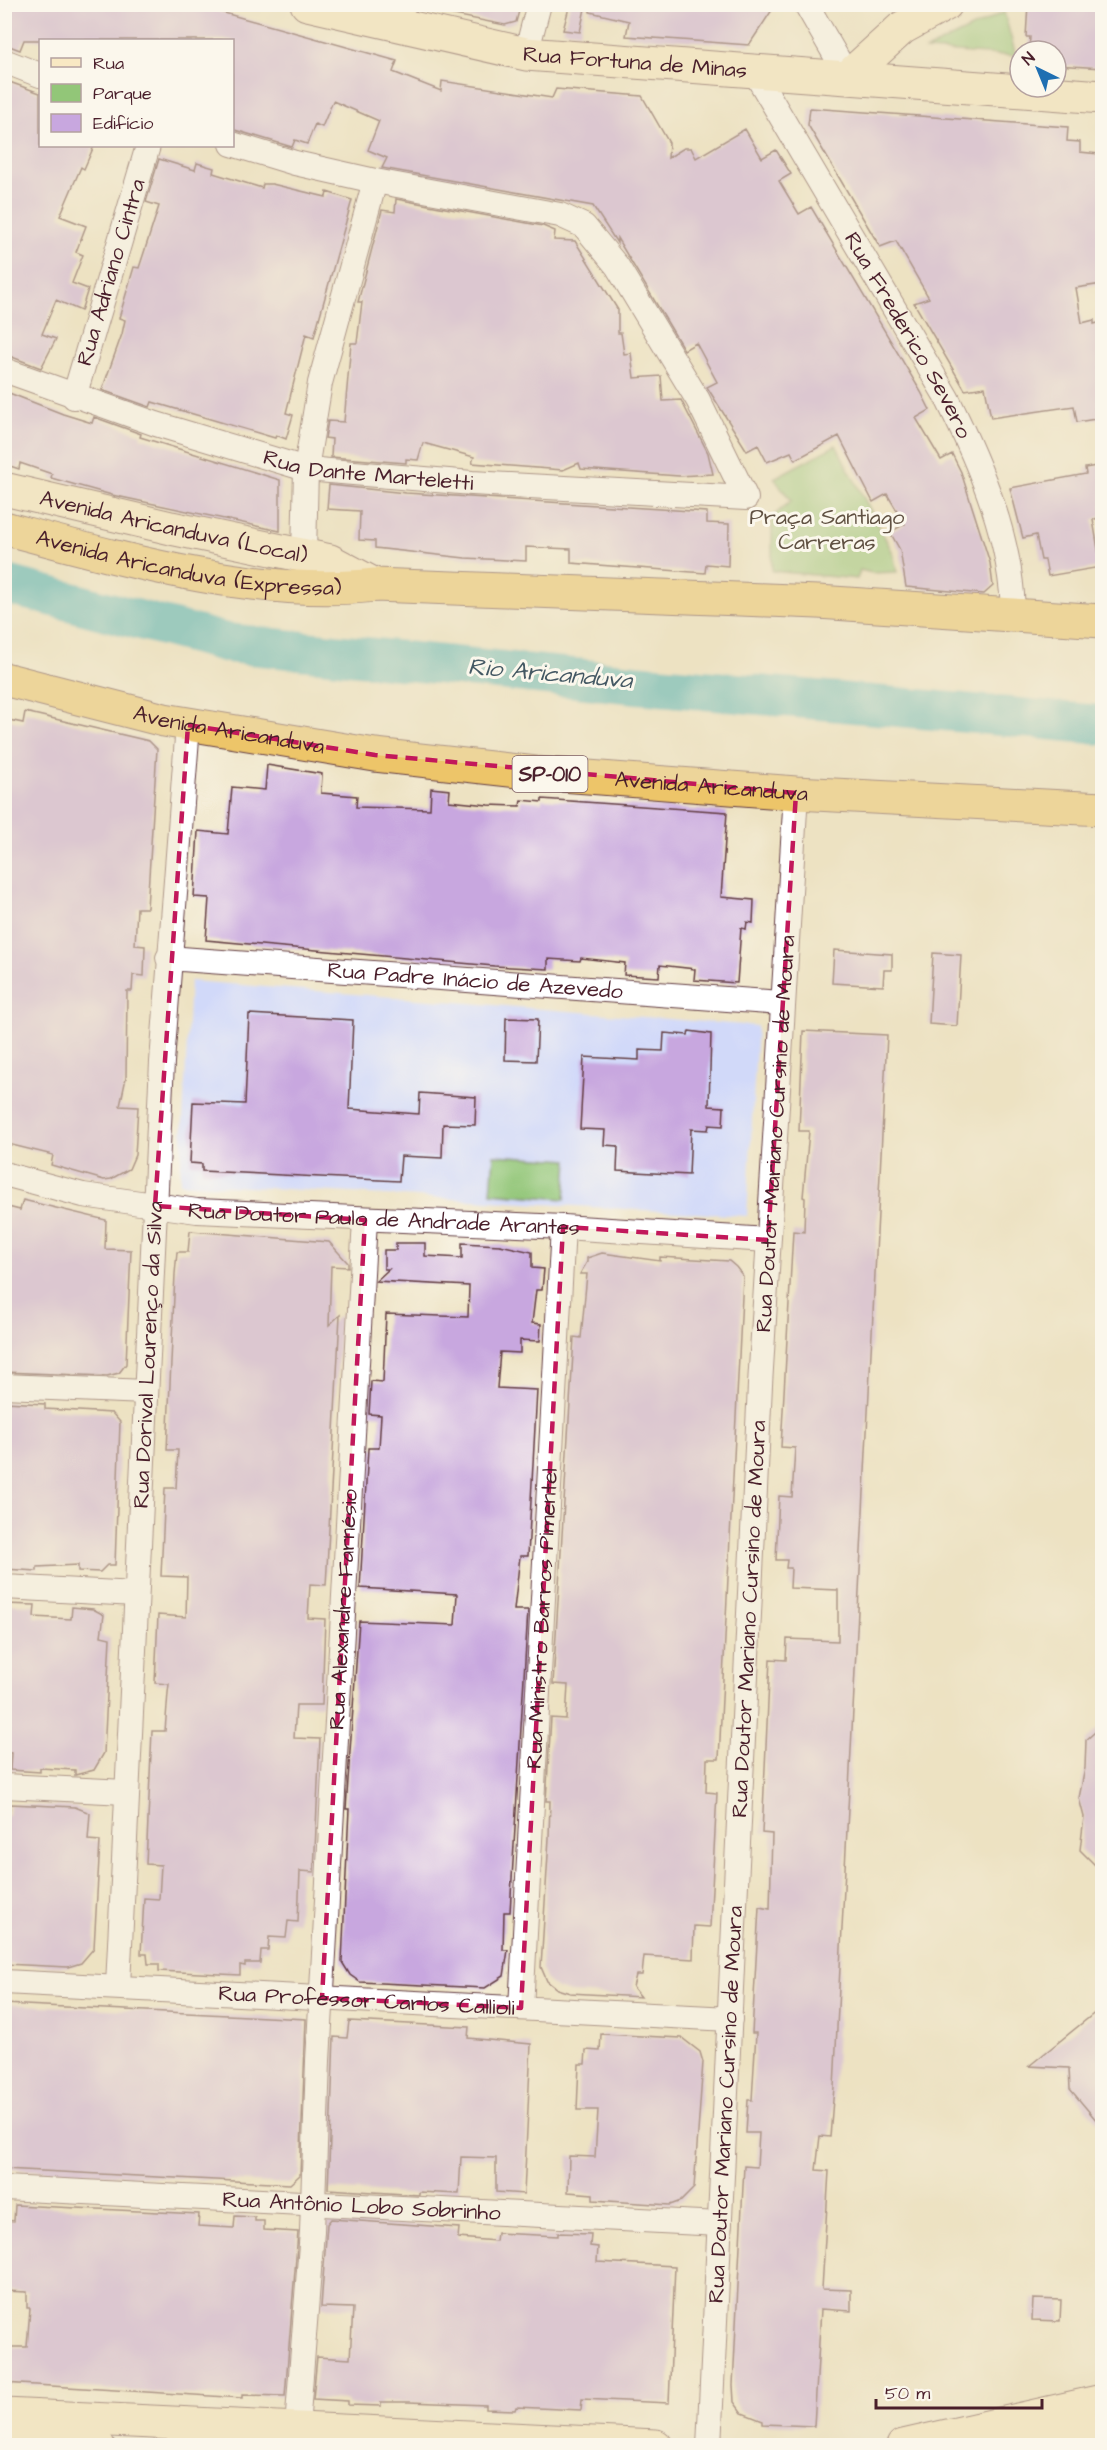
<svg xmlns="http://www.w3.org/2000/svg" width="1107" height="2450" font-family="'Architects Daughter',sans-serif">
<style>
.built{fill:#d1d9f9}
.green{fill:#92c678;stroke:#6e7252;stroke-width:1.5}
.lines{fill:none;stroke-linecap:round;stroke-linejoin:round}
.river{stroke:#3cadb7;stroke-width:40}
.building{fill:#c8a7df}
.street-casing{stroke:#623c42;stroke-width:26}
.secondary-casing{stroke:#623c42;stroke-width:35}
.highway-casing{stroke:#623c42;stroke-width:35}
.street{stroke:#fff;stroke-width:24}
.secondary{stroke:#f8e8c3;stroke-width:33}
.highway{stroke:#edc569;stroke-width:33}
.marked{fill:none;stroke:#c2185b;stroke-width:4.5;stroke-dasharray:12 8;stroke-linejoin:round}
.labels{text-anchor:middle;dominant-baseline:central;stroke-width:6;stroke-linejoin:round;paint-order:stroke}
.shield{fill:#fbf7ec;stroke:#7f6065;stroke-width:1.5}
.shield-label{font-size:21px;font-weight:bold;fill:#4a1f2b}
.street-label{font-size:22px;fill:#4a1f2b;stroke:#fbf7ec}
.park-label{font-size:22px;fill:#605142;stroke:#fbf7ec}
.water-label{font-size:24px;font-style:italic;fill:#445863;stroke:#fbf7ec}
</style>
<rect width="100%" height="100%" fill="#fbf7ec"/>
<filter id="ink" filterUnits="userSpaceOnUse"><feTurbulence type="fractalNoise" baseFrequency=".0167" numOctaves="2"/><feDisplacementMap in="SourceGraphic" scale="12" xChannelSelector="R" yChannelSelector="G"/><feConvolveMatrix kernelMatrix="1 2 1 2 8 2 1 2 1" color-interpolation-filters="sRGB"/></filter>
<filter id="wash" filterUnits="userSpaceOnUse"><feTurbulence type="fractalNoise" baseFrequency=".008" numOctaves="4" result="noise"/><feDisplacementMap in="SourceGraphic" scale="24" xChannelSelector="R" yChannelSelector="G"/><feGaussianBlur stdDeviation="1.35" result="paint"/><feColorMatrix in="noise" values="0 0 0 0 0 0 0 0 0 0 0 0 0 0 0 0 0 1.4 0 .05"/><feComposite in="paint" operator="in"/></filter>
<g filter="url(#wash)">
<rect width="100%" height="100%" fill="#ede2c2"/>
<path class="built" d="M190 981 757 1026 747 1216 180 1183Z"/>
<path class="green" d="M1004 12 1016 56 926 50Z
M836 445 893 553 897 572 872 573 860 570 857 579 772 571V517L791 501 774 478Z
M494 1155 568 1160 565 1199 491 1193Z"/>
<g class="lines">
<path class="river" d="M4 584 227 643 635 684 1102 725"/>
</g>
<g id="blocks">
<path class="building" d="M4 4H192L397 61 393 72 441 91 442 81 552 98 556 89 642 96 669 143 668 158 684 148H691L696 158 745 129 762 158 776 150 791 174 779 181 799 214 811 207 921 392 930 410 916 418 941 460 952 454 961 472 990 563 993 586 984 594 906 587 900 550 890 532 905 524 887 494 873 502 839 436 795 460 791 452 767 462 758 445 747 451 707 387 717 382 696 343 684 350 617 238V243L593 206 382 168 387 158 368 150 379 121 333 101 322 127 315 124 307 144 295 140 292 147 235 130 232 129V40H24L20 50 4 44Z
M444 4H521L516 22 505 25 444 13Z
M570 4H586L580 32 563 30Z
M590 4H776L749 45 626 36 629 21 590 12Z
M1028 4H1102V68L1056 65V51H1029L1030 37H1026Z
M4 80 40 93V146H94L84 169 81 167 60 216 86 226 76 252 83 255 72 283 88 289 81 311 56 300 42 334 56 339 41 368 4 354Z
M810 108 1068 127 1067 141 1080 142V152L1099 154 1098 166H1102V284L1076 288 1082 323 1094 320V324L1102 322V418L1077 422 1074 406 991 418 985 387 965 390 914 303 929 298 896 241 880 247 808 125Z
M159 159 195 170 197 163 214 168 213 173 262 188 263 184H272L326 197 327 192 352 200 314 337 306 334 286 413 293 415 286 439 276 435 275 438 152 402 150 407 102 390 122 334 125 320 119 318 134 267 139 268 159 206 146 202Z
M396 199 543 226 555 231 554 240 575 241 618 310V333H621L624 354 631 353 634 378 661 376 663 401 681 400 708 453 713 474 679 476 581 469 579 463 563 470 472 463 474 457 423 443 418 460 406 459V463L331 457 332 439 325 438 328 421 344 422 351 343H357L362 302H358L382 210 395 212Z
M4 391 63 414 92 423 94 417 141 434 140 437 280 480V531L112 495 51 478 52 474 20 463 19 469 4 464Z
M1102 465V516L1093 520 1101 567 1048 576 1045 560H1041L1036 535 1023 538 1010 488 1086 474 1085 468Z
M329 485 406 493 707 512V523L729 524 728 566 706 564 705 573 571 563V549L526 547V561L465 558 375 548V541L359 540 360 511 327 509Z
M25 712 149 741 157 749 147 908H137L135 945 145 946 144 976 133 975 132 991H127L126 1078 120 1106 138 1107 135 1155 129 1169 111 1179 104 1180 51 1165 53 1155 8 1144 9 1140H4V719L23 723Z
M267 765 322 774 321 793 357 796 356 807 430 809 431 788 450 790 449 801 488 805 520 806 521 800 542 802V799L727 812 721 897 754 900 753 923 747 922 746 929 741 928 737 983 694 980 695 969 660 965 659 977 624 975 625 963 581 958 580 961 548 959V969L494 966 206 940 209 898 194 897 198 831 228 834 232 787 265 790Z
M834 950 892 954V970H884L883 986 832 983Z
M933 953 961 955 957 1026 929 1024Z
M249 1014 353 1020 349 1109 419 1114 420 1093 476 1097 475 1125 443 1124 442 1158 401 1156 399 1181 202 1171V1164L190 1163 193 1102 245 1104Z
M506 1018 538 1019 536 1061 505 1060Z
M689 1031 711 1034 709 1106 724 1107 723 1126 709 1125 708 1130 691 1129 689 1175 617 1171 618 1146 604 1145 605 1130 580 1129 584 1057 639 1060V1050L663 1051 664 1033 688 1035Z
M803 1031 887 1035 834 2087 830 2137 820 2136 816 2170 829 2171 822 2289 851 2290V2311L821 2309 814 2426 763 2424V2421L742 2413 734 2402 733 2385 744 2166 757 2167 759 2133H746L748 2100H752L756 2033H752L759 1907 770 1909 772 1834 762 1833 770 1659 786 1660 787 1639 838 1641V1590L790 1588 791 1568H786L787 1560H776L779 1496 792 1497 795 1448 781 1447 793 1231 804 1232 805 1198 803 1197 809 1131H799Z
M23 1200 106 1220 105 1249 131 1250 126 1364 119 1373 107 1376 4 1372V1206L20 1210Z
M190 1231 329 1242 348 1263V1267L331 1266 329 1325 340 1315 327 1568 326 1585 310 1584 308 1618 325 1619 322 1705H296L294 1738 320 1739 314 1872 300 1871 298 1922 288 1921 286 1938 269 1937 268 1950H261L260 1963H245V1966L240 1965V1975L159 1971V1964H148L147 1954H141L144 1898 159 1899 161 1865 146 1864 152 1731H165L168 1693 169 1684 155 1683 158 1615 186 1617 187 1577 161 1576 165 1488H176L178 1450H167L175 1274 177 1252H188Z
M396 1243H425V1256L462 1258V1243L500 1245 532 1252V1268L544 1269 542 1290H536L532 1323 541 1324 540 1341 520 1340V1353L500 1352 497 1388 537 1390 528 1556H520L514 1610H528L510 1912H504L503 1950H508L504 1976 485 1988 360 1982 350 1975 342 1962 349 1809H346L359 1621 455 1625 457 1594 360 1588 368 1448H379L381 1415 369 1414 371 1381 383 1382 386 1314 468 1317 469 1286 376 1281 389 1269H384V1250H396Z
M602 1253 660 1261V1257L729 1261 736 1267 743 1276 719 1759H707L706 1792 717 1793 710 1927 694 1926 693 1959 644 1956 642 1975H636L633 1987 641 1997 570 1993 557 1989 547 1981 541 1967 549 1838 550 1801H546L551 1718 566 1719 568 1685 553 1684 574 1337 581 1338 587 1274H580L587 1262V1258Z
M4 1402 45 1404V1409L112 1413 120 1422 115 1565H107L100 1572 78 1571V1565L37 1567V1571L4 1569Z
M4 1604 35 1605 34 1617 71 1619 72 1607 93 1609 104 1615 101 1636 110 1638 104 1753 94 1770 75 1775V1770L40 1768V1772L10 1770 11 1753 4 1752Z
M1102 1726V1872L1080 1850 1084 1817 1079 1798 1085 1768 1086 1740Z
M10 1804 75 1807 90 1813 88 1840 100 1841 94 1948 81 1963 68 1967 4 1964V1815H9Z
M4 2004 306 2019 300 2175 290 2184 4 2169Z
M1102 2007V2127L1070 2089 1069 2068 1029 2066Z
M349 2021 469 2027 468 2038 531 2044 524 2194 496 2192V2158L461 2157 459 2194 419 2192V2195L328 2189 334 2037 347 2038Z
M601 2034 682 2038 700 2052 703 2062 694 2188 681 2201 670 2205 593 2200V2194L568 2192 569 2156 595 2157 598 2110H577L579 2064H585L586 2050 600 2051Z
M15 2205 199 2214 198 2226 234 2228 235 2216 255 2217V2221H264V2230L298 2232 285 2396 242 2395V2398L4 2383V2347H27L30 2308H27V2292L4 2291V2220L14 2221Z
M331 2219 459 2228 458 2238 496 2241 497 2233 558 2236V2233L591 2234 590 2246 598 2247 597 2262 675 2266 669 2403 582 2399 581 2410 516 2407 515 2410 486 2409V2405L409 2402H381V2406L348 2405V2401L313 2399 317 2357 350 2359 353 2308 321 2307 327 2224Z
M1033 2299 1061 2300 1060 2321 1032 2320Z"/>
</g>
</g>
<g filter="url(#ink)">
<use href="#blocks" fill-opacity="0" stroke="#623c42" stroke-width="1.5"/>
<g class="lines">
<g class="street-casing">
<g id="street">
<path d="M806 4 848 77"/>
<path d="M526 54 539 4"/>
<path d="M4 61 40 75"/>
<path id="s1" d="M754 71 947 398C980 465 1013 541 1013 617"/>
<path id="s2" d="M4 370 156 424 306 469 472 483 746 498 698 400 617 266 584 226 560 215 375 181 295 163 232 144"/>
<path id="s3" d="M74 397 148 146"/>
<path d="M304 555 306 469 320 383 375 181"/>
<path id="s4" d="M168 958 781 1003"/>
<path id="s5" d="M4 1174 83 1195 197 1211 563 1227 768 1240"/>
<path d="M4 1386 146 1392"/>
<path d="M4 1587 136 1594"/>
<path d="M4 1786 126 1792"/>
<path id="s6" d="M4 1982 730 2019"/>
<path id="s7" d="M118 1986 162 1062 188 725"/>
<path id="s8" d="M521 2008 563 1227"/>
<path id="s9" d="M4 2188 720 2224"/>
<path id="s10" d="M297 2428 312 2231 318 2061 365 1220"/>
<path id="s11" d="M709 2446 760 1385 796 793"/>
</g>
</g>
<g class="secondary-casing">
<g id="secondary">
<path id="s12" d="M307 4 526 54 1102 97"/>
<path d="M848 77 902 28 946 4"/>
<path id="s13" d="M4 489 171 528 330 561 375 585"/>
<path d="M4 2415 656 2446"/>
<path d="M4 2441 98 2446"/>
<path d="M903 2446 1102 2401"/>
<path d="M1019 2446 1102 2426"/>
</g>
</g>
<g class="highway-casing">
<g id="highway">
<path id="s14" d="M4 528C117 558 259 599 375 585L818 602 1102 621"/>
<path id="s15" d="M4 679 164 720 375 755 536 773 796 793 1102 809"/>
</g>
</g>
<use href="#street" class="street"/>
<use href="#secondary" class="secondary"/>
<use href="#highway" class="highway"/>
</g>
</g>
<path d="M0 0H1107V2450H0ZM188 725 375 755 796 793 768 1240 563 1227 521 2008 322 1998 365 1220 155 1206Z" fill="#ede2c2" fill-opacity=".55" fill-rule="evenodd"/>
<path class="marked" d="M188 725 375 755 796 793 768 1240 563 1227 521 2008 322 1998 365 1220 155 1206Z"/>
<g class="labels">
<rect class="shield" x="512.5" y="756" width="75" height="36" rx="4.5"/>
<g class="shield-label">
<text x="550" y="774">SP-010</text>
</g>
<g class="street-label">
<text stroke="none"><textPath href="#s12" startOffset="334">Rua Fortuna de Minas</textPath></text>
<text stroke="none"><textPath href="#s3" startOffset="130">Rua Adriano Cintra</textPath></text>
<text stroke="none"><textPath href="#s1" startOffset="306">Rua Frederico Severo</textPath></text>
<text stroke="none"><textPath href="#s2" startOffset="380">Rua Dante Marteletti</textPath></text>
<text stroke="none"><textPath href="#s13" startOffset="174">Avenida Aricanduva (Local)</textPath></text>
<text stroke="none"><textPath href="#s14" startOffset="189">Avenida Aricanduva (Expressa)</textPath></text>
<text stroke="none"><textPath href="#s15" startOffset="231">Avenida Aricanduva</textPath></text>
<text stroke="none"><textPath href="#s15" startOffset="717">Avenida Aricanduva</textPath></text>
<text stroke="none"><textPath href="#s4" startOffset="308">Rua Padre Inácio de Azevedo</textPath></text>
<text stroke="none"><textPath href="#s11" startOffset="1314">Rua Doutor Mariano Cursino de Moura</textPath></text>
<text stroke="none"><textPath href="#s5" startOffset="384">Rua Doutor Paulo de Andrade Arantes</textPath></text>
<text stroke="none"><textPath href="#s7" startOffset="632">Rua Dorival Lourenço da Silva</textPath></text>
<text stroke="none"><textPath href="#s10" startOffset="820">Rua Alexandre Farnésio</textPath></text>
<text stroke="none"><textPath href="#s8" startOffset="390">Rua Ministro Barros Pimentel</textPath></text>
<text stroke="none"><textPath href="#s11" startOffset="828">Rua Doutor Mariano Cursino de Moura</textPath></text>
<text stroke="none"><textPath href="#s6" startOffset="363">Rua Professor Carlos Callioli</textPath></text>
<text stroke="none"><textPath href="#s11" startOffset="342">Rua Doutor Mariano Cursino de Moura</textPath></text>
<text stroke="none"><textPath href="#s9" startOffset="358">Rua Antônio Lobo Sobrinho</textPath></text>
</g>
<g class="park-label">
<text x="827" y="517">Praça Santiago<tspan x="827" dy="25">Carreras</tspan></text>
</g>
<g class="water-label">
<text transform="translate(550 674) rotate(5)">Rio Aricanduva</text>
</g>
</g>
<rect width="1107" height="2450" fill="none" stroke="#fbf7ec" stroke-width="24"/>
<rect x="39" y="39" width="195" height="108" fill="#fbf7ec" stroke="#b4a19f" stroke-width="1.5"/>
<rect x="51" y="58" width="30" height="9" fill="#f8e8c3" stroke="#b4a19f" stroke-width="1.5"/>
<text x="93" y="69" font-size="18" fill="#4a1f2b">Rua</text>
<rect x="51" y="84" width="30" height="18" fill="#92c678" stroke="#b4a19f" stroke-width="1.5"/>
<text x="93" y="99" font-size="18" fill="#4a1f2b">Parque</text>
<rect x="51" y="114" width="30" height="18" fill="#c8a7df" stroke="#b4a19f" stroke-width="1.5"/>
<text x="93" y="129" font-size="18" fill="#4a1f2b">Edifício</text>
<g transform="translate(1038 69) rotate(317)"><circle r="28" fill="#fbf7ec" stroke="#b4a19f" stroke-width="1.5"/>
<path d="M0-4.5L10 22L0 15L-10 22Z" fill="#1f6fb2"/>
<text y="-9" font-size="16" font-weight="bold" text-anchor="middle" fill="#4a1f2b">N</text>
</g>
<path d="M876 2399v9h166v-9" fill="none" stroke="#4a1f2b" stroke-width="3"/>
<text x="885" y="2399" font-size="18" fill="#4a1f2b" stroke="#fbf7ec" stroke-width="4.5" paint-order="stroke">50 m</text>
</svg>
